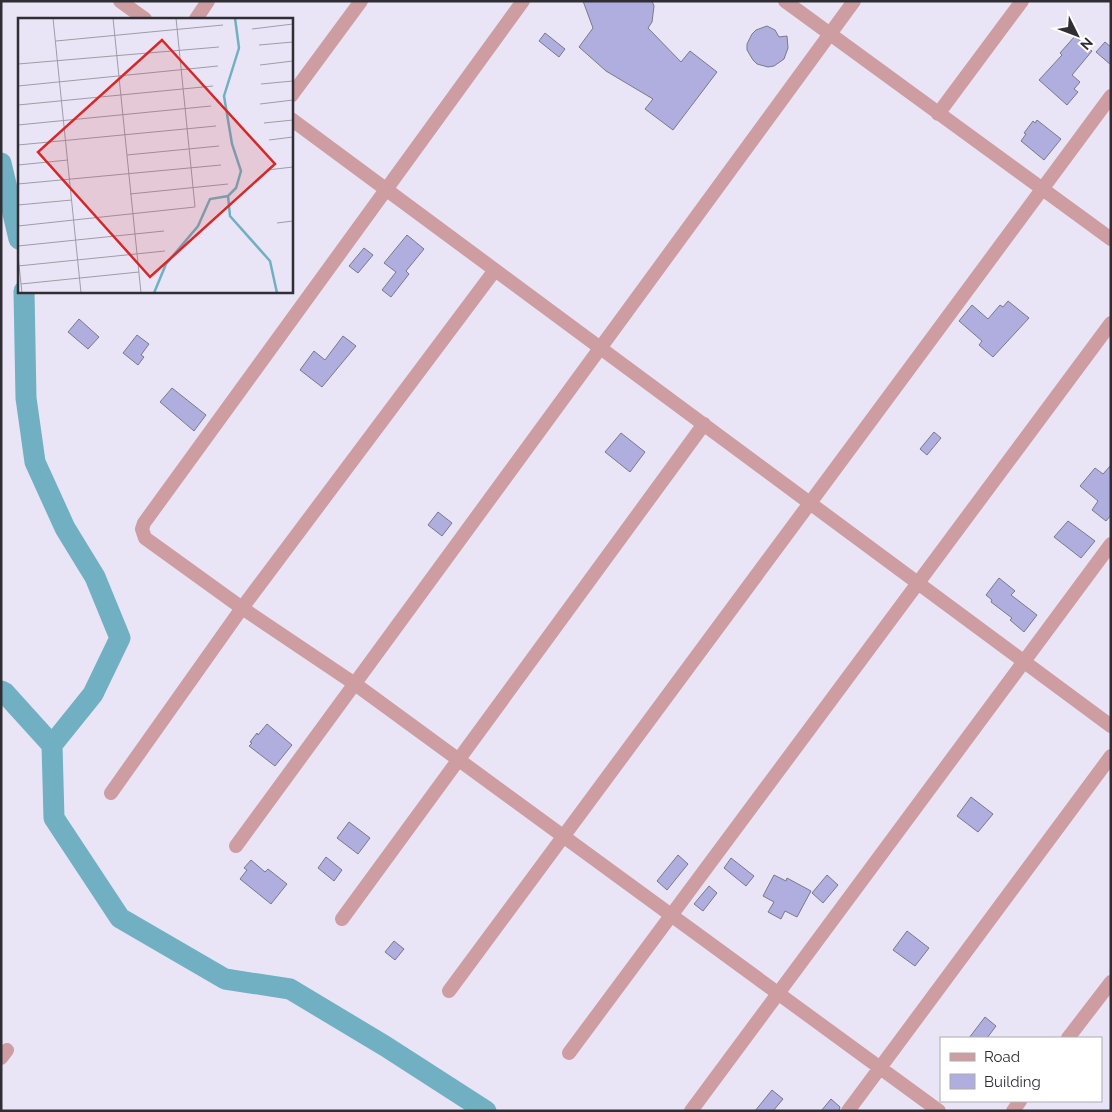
<svg xmlns="http://www.w3.org/2000/svg" width="1112" height="1112" font-family="Raleway,sans-serif">
<style>
.lines{fill:none;stroke-linecap:round;stroke-linejoin:round}
.river{stroke:#70b0c2;stroke-width:21}
.building{fill:#afaedf;stroke:#7a7988}
.minor{stroke:#ce9da2;stroke-width:14}
.inset-river{fill:none;stroke:#70b0c2;stroke-width:2.5}
.inset-road{fill:none;stroke:#9f9ca9;stroke-width:1}
.view{fill:#d62828;fill-opacity:0.15;stroke:#d62828;stroke-width:2.5}
.inset-edge{fill:none;stroke:#302e35;stroke-width:2.5}
</style>
<rect width="100%" height="100%" fill="#e9e5f6"/>
<g class="lines">
<path class="river" d="M1 163 19 239
M24 291 26 398 35 462 65 528 95 577 120 638 93 694 52 745 54 818 120 918 225 979 290 989 385 1046 486 1111
M1 691 5 693 52 745"/>
</g>
<path class="building" d="M583 1H652L654 6 652 22 648 28 681 62 690 51 717 72 673 130 645 109 653 99 606 71 579 47 593 28Z
M767 26 775 30 779 37 787 36 788 48 784 59 774 66 768 67 757 64 753 60 747 50V44L752 34 756 30Z
M545 33 565 49 559 57 539 41Z
M1075 36 1092 51 1072 75 1080 82 1074 89 1078 92 1067 105 1039 80 1062 55 1060 53Z
M1105 42 1111 47V65L1096 52Z
M1037 120 1061 139 1044 160 1021 141 1026 134 1024 133 1033 121 1035 123Z
M407 235 424 249 406 271 409 274 391 297 382 290 396 272 384 263Z
M364 248 373 255 358 273 349 266Z
M1008 301 1029 318 993 357 979 345 982 341 959 321 972 305 988 319 1000 305 1003 307Z
M79 319 99 337 88 349 68 332Z
M137 335 149 344 141 355 144 357 138 365 123 353Z
M343 336 356 346 322 387 300 370 314 351 325 360Z
M172 388 206 415 194 431 160 402Z
M934 432 941 438 927 455 920 449Z
M621 433 645 452 630 472 605 452Z
M1111 465V515L1106 521 1092 510 1098 501 1080 486 1095 468 1103 474Z
M438 512 452 523 442 536 428 525Z
M1068 521 1095 541 1081 558 1054 537Z
M999 578 1015 591 1011 595 1037 615 1024 632 1010 620 1012 618 991 602 992 600 986 595Z
M267 724 292 745 275 766 249 746 252 743 250 742 257 733 258 735Z
M971 797 993 814 978 832 957 816Z
M349 822 370 838 358 854 337 838Z
M678 855 688 864 667 890 657 881Z
M326 857 342 870 334 881 318 868Z
M731 858 754 876 746 886 724 868Z
M251 860 265 872 268 869 287 884 271 904 240 879 247 870 244 868Z
M774 875 786 881 787 878 811 891 797 917 785 911 781 919 768 912 774 902 763 896Z
M827 875 838 885 823 903 812 893Z
M709 886 717 893 703 911 694 904Z
M907 931 929 948 915 966 893 950Z
M394 941 404 949 395 960 385 952Z
M985 1017 996 1026 987 1038H969Z
M772 1090 783 1099 773 1111H755Z
M831 1099 840 1107 839 1111H821Z"/>
<g class="lines">
<path class="minor" d="M120 1 145 19
M523 1 144 523 142 529 145 538 242 608 355 684 939 1111
M785 1 1111 239
M196 19 208 1
M291 96 361 1
M938 114 1022 1
M291 119 1111 726
M111 793 242 608 495 270
M236 846 854 1
M342 919 704 424
M449 991 1111 96
M1068 1038 1111 982
M569 1053 1111 323
M1 1058 7 1050
M691 1111 1111 544
M848 1111 1111 756
M1013 1111 1020 1101"/>
</g>
<g transform="translate(18 18)">
<rect width="275" height="275" fill="#e9e5f6"/>
<path class="inset-river" d="M210 178 212 198 252 243 259 275M136 275 148 246 180 208 192 181 210 178 218 170 223 153 214 126 206 78 221 30 217 0"/>
<path class="inset-road" d="M35 0 63 275M95 0 123 275M234 11 275 6M38 23 205 7M241 27 275 24M0 46 201 29M242 47 275 43M243 66 275 63M0 68 200 48M242 86 275 82M0 87 195 68M246 105 275 102M0 107 193 88M251 122 275 119M0 127 198 108M109 137 201 128M0 147 50 142M249 152 275 149M0 166 203 147M112 176 210 166M0 187 54 182M259 205 275 203M0 208 177 189 158 0M0 228 146 213M0 238 4 275M0 248 147 233M3 266 121 254"/>
<path class="view" d="M144 22 257 146 132 259 20 134Z"/>
<rect width="275" height="275" class="inset-edge"/>
</g>
<rect width="1112" height="1112" fill="none" stroke="#302e35" stroke-width="5"/>
<rect x="940" y="1037" width="162" height="65" fill="#ffffff" stroke="#acabae"/>
<rect x="950" y="1053" width="25" height="8" fill="#ce9da2" stroke="#acabae"/>
<text x="984" y="1062" font-size="15" fill="#302e35">Road</text>
<rect x="950" y="1074" width="25" height="15" fill="#afaedf" stroke="#acabae"/>
<text x="984" y="1087" font-size="15" fill="#302e35">Building</text>
<g transform="translate(1077 35) rotate(132)" stroke="#ffffff" stroke-width="4" paint-order="stroke">
<path d="M0-4L9 19L0 12L-9 19Z" fill="#302e35"/>
<text y="-8" font-size="14" font-weight="bold" text-anchor="middle" fill="#302e35">N</text>
</g>
</svg>
